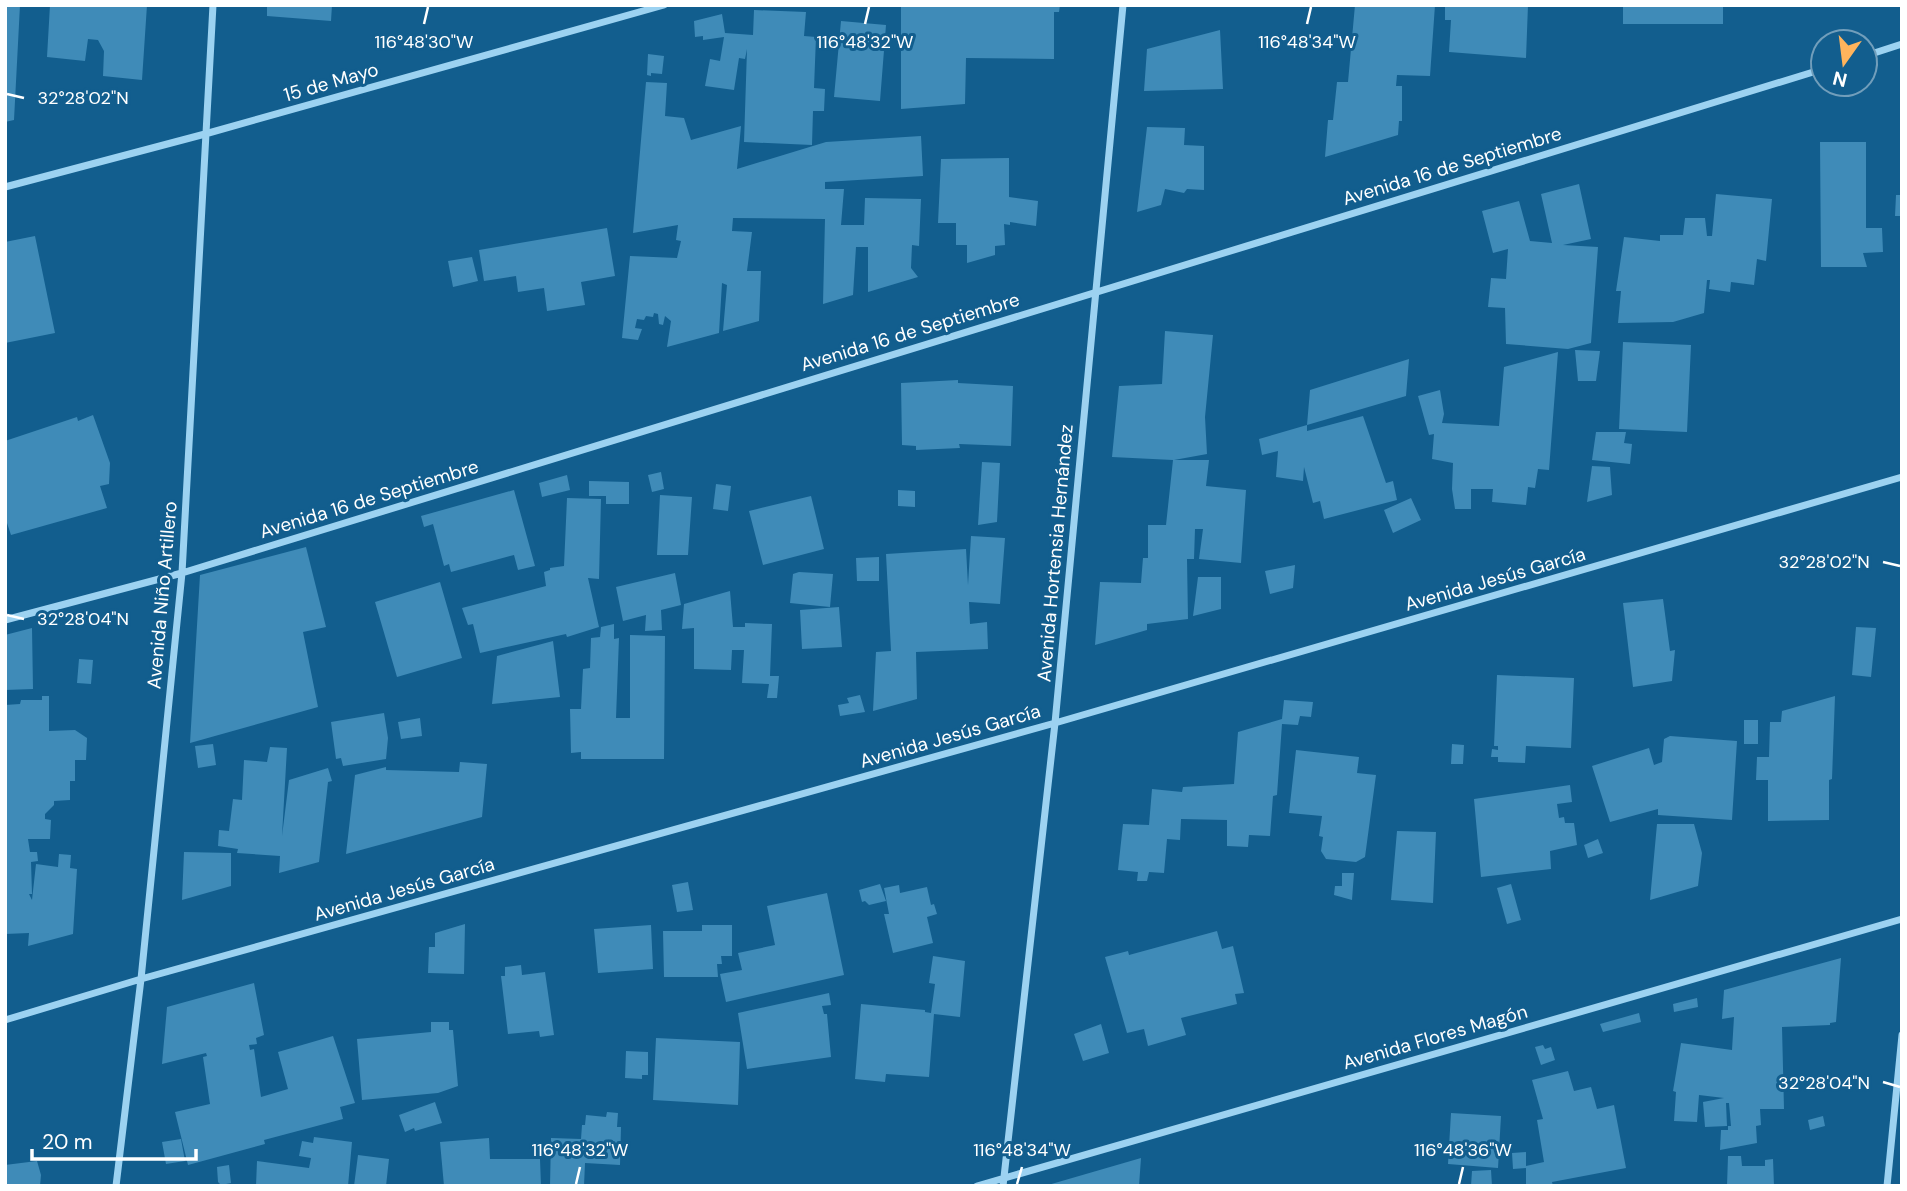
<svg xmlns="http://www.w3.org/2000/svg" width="1907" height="1191" font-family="'DM Sans',sans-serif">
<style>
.building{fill:#3f8bb8}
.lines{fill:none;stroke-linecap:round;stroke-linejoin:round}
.minor{stroke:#9cd2f1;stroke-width:7}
.ticks{fill:none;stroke:#fff;stroke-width:2.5}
.labels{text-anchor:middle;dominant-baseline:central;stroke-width:6;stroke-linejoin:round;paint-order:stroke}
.street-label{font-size:19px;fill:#fff;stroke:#125e8e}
.ticks-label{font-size:18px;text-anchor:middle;fill:#fff;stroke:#125e8e;stroke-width:6;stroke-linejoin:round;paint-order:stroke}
</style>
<rect width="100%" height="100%" fill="#125e8e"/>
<path class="building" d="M5 5H20L14 120 5 122Z
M50 5H147L142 80 103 76 104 51 98 40 88 39 85 61 47 57Z
M267 5H332L331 21 267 16Z
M901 5H1060L1059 12H1054V59L966 58 965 104 901 109Z
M1355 5H1435L1430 76 1397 75 1396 86H1402V121H1399L1398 135 1325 157 1328 120H1333L1337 82H1348Z
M1445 5H1528L1526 58 1449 52 1451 20H1445Z
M1623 5H1723V24H1623Z
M754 10 806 12 804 36 816 37 814 88 825 89 824 111H813L812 145 744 142 747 49 745 59 739 58 734 90 705 86 710 59 720 61 724 37 703 40V36L695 37 694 21 722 14 725 33 753 35Z
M841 21 886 25 880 101 834 97Z
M1220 30 1223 89 1144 91 1147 49Z
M648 54 664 56 662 74 651 73V76L647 75Z
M646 82 667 83 665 116 684 118 691 140 741 126 737 169 826 142 921 136 923 176 825 182V189H844L841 225H864L865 198 921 199 919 246 912 245 911 268 918 277 868 292V247H856L853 295 823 304 825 219 733 218 732 231 752 232 747 271H761L759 321 723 331 727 285 722 283 719 333 667 347 671 321 665 316 663 325 659 324 658 314 654 313 653 317 646 316 644 320 637 319 635 328 642 329 638 340 622 338 630 256 677 258 681 241 676 240 678 225 633 233Z
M1147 127 1185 128 1184 145 1204 146V190L1187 189 1184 193 1165 189 1161 205 1137 212Z
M1820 142H1866V228H1882L1883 252 1863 253 1867 267H1821Z
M1009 158V197L1038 201 1036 226 1010 222V225L1004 224 1005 245 995 246V255L967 263V245H956V223H938L941 159Z
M1579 184 1591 239 1563 245 1598 247 1591 343 1568 349 1506 344 1505 308 1488 307 1491 278 1506 279 1508 249 1493 253 1482 211 1519 201 1530 241 1552 243 1541 194Z
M1716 194 1772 199 1766 261 1757 259 1754 285 1731 282 1730 292 1709 289 1710 280H1707L1704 313 1673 322 1618 323 1621 291H1616L1624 237 1660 241V235H1683L1685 218H1705L1707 236H1712Z
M1896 195H1902V216H1895Z
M607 228 615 276 581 282 585 305 547 311 544 288 518 292 516 276 484 281 479 250Z
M35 236 55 333 5 343V242Z
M472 257 478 281 453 287 448 261Z
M1165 331 1213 335 1205 417 1207 454 1174 460H1209L1206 486 1246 490 1241 563 1199 559 1203 529H1195L1194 559H1187L1188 619 1147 624V630L1095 645 1100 582 1141 583 1143 558H1148V525H1166L1173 460 1112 457 1119 386 1162 384Z
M1623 342 1691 345 1687 432 1619 429Z
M1575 350 1600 351 1596 381H1578Z
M1558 352 1549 470 1538 469 1535 488 1528 487 1526 505 1492 502 1493 489H1471V509H1455L1452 489 1453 463 1432 459 1434 434 1429 435 1418 396 1440 390 1444 414 1442 423 1499 426 1504 367Z
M1409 359 1406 396 1307 425 1310 390Z
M958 380V383L1013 386 1011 446 959 444 960 448 916 450V446L902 445 901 383Z
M93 415 110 463 109 484 100 486 107 508 11 535 5 517V441L77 417 78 421Z
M1363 416 1386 483 1393 481 1397 500 1324 519 1320 501 1313 503 1304 467 1303 481 1276 477 1278 451 1262 455 1259 439 1307 425V431Z
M1596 432H1626L1624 443 1632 444 1630 464 1592 460Z
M982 462 1000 463 997 522 978 525Z
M1592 466 1610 467 1612 495 1587 502Z
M661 472 664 489 652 492 648 475Z
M567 475 570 490 542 497 539 483Z
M589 481 629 482V504H606V496H589Z
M716 484 731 486 728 511 713 509Z
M514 490 535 566 518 570 514 555 451 572 449 564 444 566 433 524 424 527 421 516Z
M898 490 915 491V507L898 506Z
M660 495 692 497 688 555H657Z
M811 496 824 549 763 565 749 511Z
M567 498 601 499 599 579 588 578 599 627 567 637 566 634 480 653 473 624 468 625 462 608 546 586 544 572 550 570V568L564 566Z
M1411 498 1421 520 1393 533 1384 510Z
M971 536 1005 538 1000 604 969 602 970 624 987 622 988 649 916 652 917 699 873 711 876 652 891 651 886 554 966 549 968 585Z
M306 547 326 627 303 632 318 707 190 743 200 575Z
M879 557V581H857L856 558Z
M1295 565 1293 588 1270 594 1265 571Z
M799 572 833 574 830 607 790 603 793 574Z
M675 573 681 605 661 610 662 630 645 631 646 615 623 621 616 587Z
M1198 577H1221V609L1193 616Z
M440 582 462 658 397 677 375 602Z
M730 591 733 627H745V623L772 624 770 676H779L777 698H767L769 684 742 683 744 650H732L731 670 694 669V628L682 629 684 604Z
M1663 599 1670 651 1675 650 1672 681 1633 687 1623 603Z
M839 607 842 647 802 649 800 610Z
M614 624V639L619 638 616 718H630V635L665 636 664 759H581V752L571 753 570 709H581L583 669 590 668 591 638 600 637 601 627Z
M1856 627 1876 628 1871 677 1852 675Z
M32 628 33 689 5 690V635Z
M553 641 560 697 492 704 497 656Z
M79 659 93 660 91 684 77 683Z
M1497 675 1574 678 1571 748 1526 746 1525 763 1498 762V757H1491L1492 749 1498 750V746H1494Z
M860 695 865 712 840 716 838 705 849 703 847 698Z
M42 696H49V731L75 730 87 738 86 760H75V781H70V800L54 801V805L45 814V819L51 820 50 839H28L30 852H37L38 861 31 862 32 894H29L32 900 36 864 58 867 59 854 71 855 70 868 77 869 73 934 28 946 29 933 5 934V705L20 704 21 700H42Z
M1835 696 1832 779 1829 780V820L1768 821V780H1756L1757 757H1769L1770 722H1781L1782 711Z
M1284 700 1313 702 1311 717 1300 716 1298 725 1282 724 1277 795 1273 796 1270 836 1249 835 1248 847 1227 846V820L1181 819 1180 840 1167 839 1164 873 1149 872 1147 881H1137L1138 872 1118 870 1123 824 1149 825 1152 789 1182 792 1183 787 1234 784 1238 732 1282 719Z
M384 713 388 738 386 759 343 766 341 758 336 759 331 722Z
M420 718 422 736 401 739 398 722Z
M1744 720H1758V744H1744Z
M1670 736 1737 741 1732 820 1658 815V809L1610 822 1592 766 1649 748 1654 765 1662 762 1664 739Z
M213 744 216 765 198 768 195 746Z
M1452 744 1464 745 1463 764H1451Z
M270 747 287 748 282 836 289 780 328 768 332 781 328 782 319 862 279 873 280 856 237 853 238 849 218 846 219 830 229 831 233 799 242 800 244 760 267 762Z
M1296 750 1359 757 1357 773 1376 775 1365 857 1356 862 1326 859 1321 851 1323 837 1319 836 1322 816 1289 813Z
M460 762 487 764 482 817 346 854 355 775 386 767V770L459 772Z
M1570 785 1572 802 1557 804 1559 818 1564 817 1565 823H1574L1577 845 1550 851 1551 869 1481 877 1474 799Z
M1657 824H1694L1702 853 1698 886 1650 900Z
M1397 831 1436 832 1433 903 1391 900Z
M1598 839 1603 853 1588 858 1584 845Z
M184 852 231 853V886L182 900Z
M1342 873H1354L1352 900 1334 895 1335 886H1342Z
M688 882 693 910 677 912 672 885Z
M880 884 886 901 869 905 865 901 862 902 859 890Z
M1511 884 1521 920 1507 924 1497 888Z
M899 885 900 893 927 887 931 905 934 904 937 914 927 917 933 943 893 953 884 914H889L884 888Z
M827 893 844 975 726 1002 720 974 742 970 738 953 775 945 767 906Z
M465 924 464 974 428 973 429 947H435V933Z
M651 925 653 969 598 973 594 929Z
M702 925H732V956H721L722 964H717L718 977H664L663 931H702Z
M1217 931 1222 949 1233 946 1244 993 1235 994 1237 1004 1181 1018 1186 1035 1148 1046 1144 1029 1127 1033 1105 957 1128 951 1129 955Z
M933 956 965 961 960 1017 934 1014 929 1077 886 1074 885 1082 855 1079 861 1004 925 1010V1012L931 1013 935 984 929 983Z
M1841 958 1836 1022 1830 1023V1025L1782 1027 1784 1109H1760L1761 1125 1756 1126 1757 1143 1720 1150 1721 1130H1728V1126H1731L1729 1103H1726L1727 1126 1705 1127 1703 1102 1724 1098 1699 1095 1697 1122 1674 1121 1676 1092 1673 1091 1681 1043 1732 1050 1734 1017 1722 1019 1724 990Z
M521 965 522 975 545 972 554 1035 540 1037 539 1031 508 1034 501 976H505V967Z
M254 983 264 1035 256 1038 257 1044 249 1045 250 1050 254 1049 261 1097 288 1089 278 1052 333 1036 355 1103 340 1107 343 1119 264 1140 265 1144 188 1165 175 1112 210 1104 203 1057 207 1056 206 1053 162 1064 167 1007Z
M829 993 831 1005 822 1006 824 1014H827L831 1057 747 1069 738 1013Z
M1697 998 1698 1007 1674 1012 1673 1004Z
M1639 1013 1641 1022 1603 1032 1600 1024Z
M431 1022H449V1030H453L458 1086 438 1093 362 1100 357 1039 431 1032Z
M1101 1024 1109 1053 1083 1061 1074 1034Z
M656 1038 740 1042 738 1105 653 1100Z
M1543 1045 1545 1049 1551 1047 1555 1060 1541 1065 1535 1047Z
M626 1051 648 1052V1075H642V1079L625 1078Z
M1568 1071 1574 1091 1591 1087 1597 1109 1614 1105 1626 1168 1552 1182 1553 1186H1526V1168L1513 1169 1512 1153 1526 1152V1166L1544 1162 1537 1120 1543 1119 1532 1080Z
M435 1102 442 1123 415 1131 414 1128 405 1132 399 1115Z
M607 1112 618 1113 617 1127H621L620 1165 585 1163 584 1186H550L551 1138 581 1139 582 1125H585L586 1115 606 1117Z
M1451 1113 1501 1116 1498 1168 1448 1164Z
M1823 1116 1825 1126 1810 1130 1808 1120Z
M314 1137 352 1142 348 1186H256L257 1161 309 1168 311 1158 299 1156 302 1141 313 1143Z
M489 1138 490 1159H540L541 1186H444L440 1142Z
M181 1139 185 1161 166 1164 162 1142Z
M358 1155 389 1159 386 1186H354Z
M1728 1156H1741L1742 1166H1765V1160L1773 1159 1774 1186H1727Z
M1141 1158 1139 1186H1048V1185Z
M37 1161 41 1175 40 1186H5V1165Z
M229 1165 231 1183 221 1185 218 1182 217 1167Z
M1491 1170 1492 1186H1471L1472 1171Z"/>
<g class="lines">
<path class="minor" d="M1865 56 1902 44
M5 187 205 134 664 5
M5 620 182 573 1823 69
M5 1020 141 979 1055 723 1902 477
M116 1186 141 979 182 573 213 5
M977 1186 1902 919
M1003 1186 1055 723 1123 5
M1887 1186 1902 1035"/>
</g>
<path class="ticks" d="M424 24 428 7M865 24 869 7M1307 24 1311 7M7 94 24 98M1883 562 1900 566M7 615 24 619M1883 1082 1900 1087M576 1184 580 1167M1017 1184 1022 1167M1459 1184 1463 1167"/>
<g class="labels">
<g class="street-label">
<text transform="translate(331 82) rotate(-16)">15 de Mayo</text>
<text transform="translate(1452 166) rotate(-17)">Avenida 16 de Septiembre</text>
<text transform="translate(910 332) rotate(-17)">Avenida 16 de Septiembre</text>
<text transform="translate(369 499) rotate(-17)">Avenida 16 de Septiembre</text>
<text transform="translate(1055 553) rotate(-85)">Avenida Hortensia Hernández</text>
<text transform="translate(1495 579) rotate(-16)">Avenida Jesús García</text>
<text transform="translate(162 595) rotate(-85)">Avenida Niño Artillero</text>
<text transform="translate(950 736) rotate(-16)">Avenida Jesús García</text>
<text transform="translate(404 889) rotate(-16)">Avenida Jesús García</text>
<text transform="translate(1435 1037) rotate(-16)">Avenida Flores Magón</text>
</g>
</g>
<g class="ticks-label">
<text x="424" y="48">116°48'30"W</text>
<text x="865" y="48">116°48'32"W</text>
<text x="1307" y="48">116°48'34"W</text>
<text x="83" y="104">32°28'02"N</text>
<text x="1824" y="568">32°28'02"N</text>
<text x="83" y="625">32°28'04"N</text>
<text x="1824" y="1089">32°28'04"N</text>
<text x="580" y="1156">116°48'32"W</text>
<text x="1022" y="1156">116°48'34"W</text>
<text x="1463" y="1156">116°48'36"W</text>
</g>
<rect width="1907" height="1191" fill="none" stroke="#ffffff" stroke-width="14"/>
<g transform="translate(1844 63) rotate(194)"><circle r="33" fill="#125e8e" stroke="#719ebb" stroke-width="2"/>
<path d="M0-5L12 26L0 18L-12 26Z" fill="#ffb45c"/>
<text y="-10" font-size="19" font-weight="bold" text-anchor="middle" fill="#ffffff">N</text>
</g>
<path d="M32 1149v10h164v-10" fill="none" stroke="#ffffff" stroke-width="3.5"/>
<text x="42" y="1149" font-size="21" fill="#ffffff" stroke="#125e8e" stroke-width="5" paint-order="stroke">20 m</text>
</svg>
